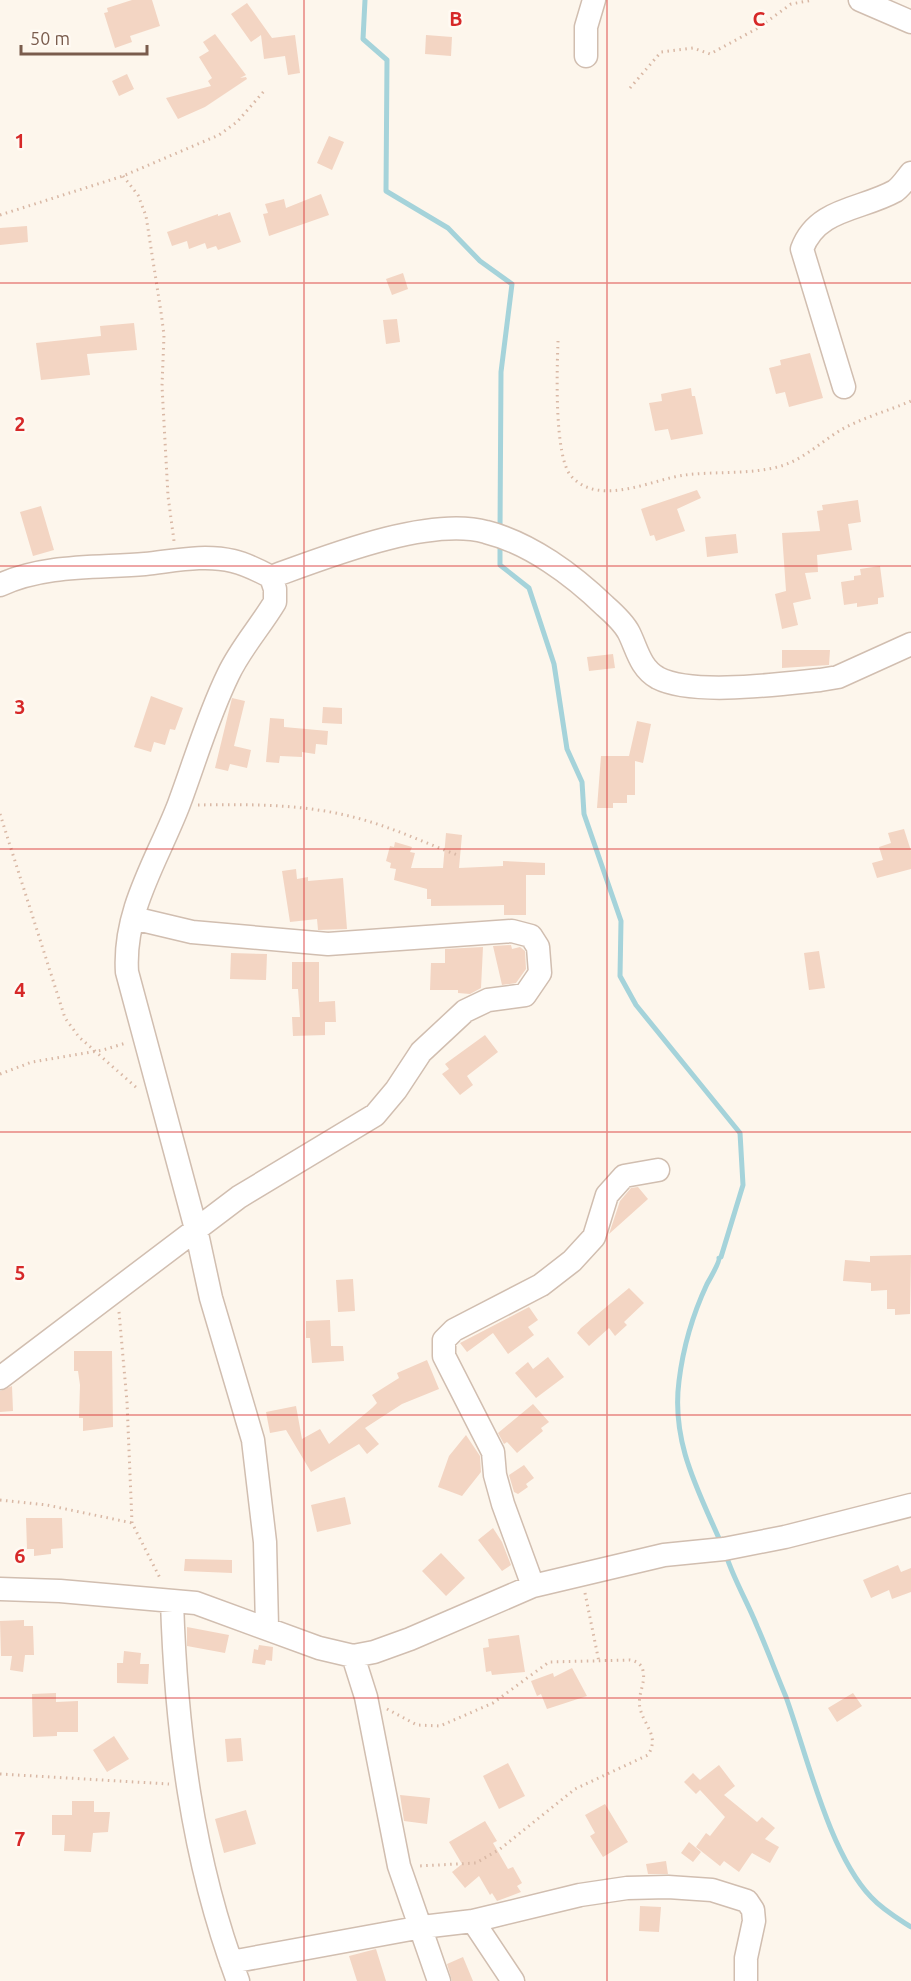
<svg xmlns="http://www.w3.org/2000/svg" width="911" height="1981" font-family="Ubuntu,sans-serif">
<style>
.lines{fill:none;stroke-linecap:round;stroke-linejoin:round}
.stream{stroke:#a5d3da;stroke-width:5}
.building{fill:#f3d5c3}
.minor-casing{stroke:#d1beb0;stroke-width:25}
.path{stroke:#d9b8a5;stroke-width:3;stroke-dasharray:1.5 4.5;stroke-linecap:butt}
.minor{stroke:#fff;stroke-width:22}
.grid{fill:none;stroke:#d62828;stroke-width:1.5;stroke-opacity:0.55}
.grid-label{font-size:20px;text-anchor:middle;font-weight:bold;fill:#d62828;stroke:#fffaf3;stroke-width:5;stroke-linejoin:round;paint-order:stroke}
</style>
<rect width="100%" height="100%" fill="#fdf6ec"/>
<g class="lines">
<path class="stream" d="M365 0 363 39 387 60 386 191 448 228 480 261 512 284 501 372 500 531
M500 544V565L529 588 554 664 567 749 582 782 584 814 621 921 620 976 636 1005 740 1133 743 1185 721 1257
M719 1258C720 1261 711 1277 707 1284 693 1314 683 1348 679 1381 671 1442 698 1490 721 1543
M726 1555C734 1580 747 1601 757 1626 767 1649 776 1673 786 1697 807 1755 829 1853 871 1897 883 1910 897 1918 911 1927"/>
</g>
<path class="building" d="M132 0H152L160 26 130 36 132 42 115 48 104 13 108 12 107 8Z
M247 3 272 38 295 35 300 73 288 75 285 56 264 59 261 35 251 42 231 14Z
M215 34 246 75 240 78 246 77 247 79 205 107 178 119 166 98 211 86 208 81 212 78 199 57 209 51 203 42Z
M426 35 452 37 451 56 425 54Z
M127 74 134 89 119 96 112 81Z
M329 136 344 142 332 170 317 163Z
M321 194 329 215 269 236 263 214 268 213 265 204 284 199 286 208Z
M230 212 241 242 218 250 216 246 207 249 205 243 189 249 187 241 172 246 167 232 218 214V216Z
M27 226 28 242 0 245V228Z
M403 273 408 289 392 295 386 279Z
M397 319 400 342 386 344 383 320Z
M134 323 137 350 87 354 90 375 41 380 36 343 101 336 100 326Z
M810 353 823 398 789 407 785 392 776 394 769 368 781 365 780 360Z
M691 388 692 396H695L703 434 671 440 668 429 655 431 649 403 662 401 661 394Z
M697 490 701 498 677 509 685 531 656 541 654 535 650 536 641 509Z
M858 500 861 522 848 524 852 550 817 555 818 572 805 573 811 599 793 603 798 625 782 629 775 594 786 591 782 533 820 531 817 511 823 510 822 505Z
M41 506 54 550 33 556 20 512Z
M736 534 738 553 707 557 705 537Z
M880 566 884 597 878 598V604L857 607V603L844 605 841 582 854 580V576L861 575 860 569Z
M782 650H830L829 665 782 668Z
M613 654 615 668 589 671 587 657Z
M151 696 183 708 175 730 170 729 165 745 154 742 151 752 134 747Z
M232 698 245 701 234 746 251 750 247 768 230 764 228 771 215 768Z
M323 707 342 708V724L322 723Z
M270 718 284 719V727L328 731 327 745 316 744 315 754 302 752V757L280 756 279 763 266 762Z
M637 721 651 724 643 763 635 761V795H627V803H613V808H597L601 756H629Z
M904 829 911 851V869L877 878 872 863 883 860 879 847 891 843 888 833Z
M446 833 462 835 459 868 503 866V861L545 863V875H526V915H504V905L431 906V899H427V889L394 880 396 869 390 868 391 863 386 861 390 846 394 847 395 842 412 847 410 852 415 853 411 868H443Z
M296 869 297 879 308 877V881L343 878 347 929 318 930 317 919 290 922 282 871Z
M511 945 512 949 520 947 525 951 526 969 516 983 502 985 493 946Z
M483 947 481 988 470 994 458 993V990H430L431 963H445V949Z
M819 951 825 988 809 990 804 953Z
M231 953 267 954 266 980 230 979Z
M292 962H319V1002L335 1001 336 1022H325V1035L293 1036 292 1017H300L298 989H292Z
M485 1035 498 1052 467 1076 473 1085 460 1095 442 1074 449 1069 445 1064Z
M638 1187 648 1199 609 1234 620 1201 631 1188Z
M911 1255 910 1314 895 1315V1309H887V1290L871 1291V1283L843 1281 845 1260 870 1262V1256Z
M353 1279 355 1311 338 1312 336 1280Z
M629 1288 644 1303 624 1322 627 1325 615 1336 609 1328 589 1346 577 1333 581 1328Z
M529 1307 538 1320 528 1327 534 1335 508 1354 493 1333 467 1352 460 1343Z
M330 1320 331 1346H343L344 1361 312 1363 310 1338H306V1321Z
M74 1351H112L113 1427 83 1431V1418H79L80 1385 78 1371H74Z
M548 1357 564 1377 536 1398 515 1373 528 1362 533 1369Z
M427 1360 439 1389 402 1404 365 1428 379 1444 367 1454 359 1444 311 1472 286 1430 270 1433 266 1412 296 1406 302 1439 320 1429 329 1444 372 1408 377 1403 372 1395 399 1378 397 1373Z
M12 1386 13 1411 0 1412V1391Z
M533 1404 549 1422 541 1428 543 1431 517 1453 507 1442 504 1444 498 1433Z
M466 1435 480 1456 481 1472 462 1496 438 1487 449 1456Z
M524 1465 534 1478 526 1484 528 1487 518 1494 514 1492 509 1475Z
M345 1497 351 1524 317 1532 311 1505Z
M26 1518H62L63 1548 51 1549V1554L34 1556V1549H27Z
M493 1528 502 1542 511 1565 502 1571 478 1540Z
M441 1553 465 1578 446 1596 422 1571Z
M185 1559 232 1560V1573L184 1571Z
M898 1565 901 1572 911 1568V1592L892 1599 889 1590 871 1598 863 1580Z
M24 1620V1626H33L34 1655H25L23 1672 10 1670 12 1656H1L0 1621Z
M187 1627 229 1635 225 1653 187 1646Z
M519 1635 525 1672 492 1675 491 1671 486 1672 483 1648 489 1647 488 1639Z
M259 1645 273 1647 272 1661 266 1660 265 1665 252 1663 254 1649 258 1650Z
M124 1651 141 1653 140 1664H149L148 1684 117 1683V1663H123Z
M572 1668 587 1696 547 1709 541 1694 537 1696 531 1681 553 1673 554 1677Z
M56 1693V1702L78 1701V1732H57V1736L33 1737 32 1694Z
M853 1693 862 1706 837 1722 828 1708Z
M114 1736 129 1759 107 1772 93 1750Z
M241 1738 243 1761 227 1762 225 1739Z
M508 1763 525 1796 499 1809 483 1776Z
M719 1765 735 1786 724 1795 757 1822 762 1817 775 1828 765 1839 779 1847 770 1863 752 1853 739 1872 724 1861 720 1866 696 1847 706 1833 710 1836 725 1817 700 1790 696 1794 684 1782 693 1773 700 1780Z
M400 1795 430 1798 427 1824 404 1821Z
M72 1801H94V1812H110L108 1832 93 1833 91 1852 64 1851 65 1835H52V1815H72Z
M605 1804 628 1842 603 1857 590 1836 595 1833 585 1815Z
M246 1810 256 1844 224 1853 215 1819Z
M485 1821 497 1841 493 1843 508 1869 513 1867 522 1883 517 1886 521 1892 497 1901 492 1893 490 1895 479 1876 465 1888 452 1872 462 1864 449 1842Z
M689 1842 701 1852 693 1862 681 1853Z
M666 1861 668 1874H648L646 1864Z
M640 1906 661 1907 659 1932 639 1931Z
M376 1949 386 1981H357L349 1956Z
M463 1957 473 1981H452L447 1964Z"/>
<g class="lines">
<g class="minor-casing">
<path id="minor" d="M860 0 911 22
M586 56V27L594 0
M844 387 802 249C817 208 861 210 895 191 901 187 906 179 911 173
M271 577C326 557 429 516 486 532 530 543 573 575 605 606 613 613 624 623 629 633 637 649 640 668 658 678 693 696 780 684 820 680L838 677 911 644
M0 585C45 564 98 568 145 564 174 561 204 554 233 561 246 564 258 570 271 577L275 589V602C260 627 240 649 228 675 208 716 195 761 179 804 158 859 123 910 127 972L196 1229 211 1298 253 1440 265 1542 267 1627
M0 1378 239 1197 375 1115 396 1090 421 1052 465 1011 488 1000 525 995 540 973 538 947 531 936 512 931 328 944 192 932 133 918
M533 1586 503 1504 495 1475 493 1452 444 1356V1340L454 1330 541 1285 572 1261 594 1237 607 1195 624 1176 658 1170
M0 1589 60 1591 196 1603 319 1648 353 1656 374 1652 410 1639 533 1586 664 1555 724 1549 785 1537 911 1505
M172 1601C176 1729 192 1860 238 1981
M353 1656 366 1697 399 1866 439 1981
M473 1921 513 1981
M231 1962 422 1927 473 1921 580 1895 627 1888 668 1887 712 1890 747 1901 753 1910 754 1921 746 1958V1981"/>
</g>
<path class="path" d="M630 88 661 52 693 48 710 54 758 28 791 4 813 0
M123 176 138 195 146 216 161 312 164 335 162 386 168 496 174 541
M0 215 123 176 219 135 237 122 265 90
M558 341C557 369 554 456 571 476 600 508 652 479 685 475 716 471 750 475 781 466 802 460 820 443 839 431 861 418 888 411 911 401
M198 805C254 804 310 804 364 820 396 829 428 844 460 856
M0 814 65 1018 79 1037 138 1089
M0 1074 32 1062 103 1050 126 1043
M119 1312 127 1402 132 1523 161 1580
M0 1500 47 1505 132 1523
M585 1593 599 1662
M387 1709 417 1725 440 1726 493 1703 549 1662 630 1660C636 1661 642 1664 643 1671 646 1683 637 1695 640 1708 644 1726 660 1736 648 1755L575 1789 500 1849 476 1863 419 1866
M0 1774 169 1784"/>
<use href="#minor" class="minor"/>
</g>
<path class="grid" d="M304 0V1981M607 0V1981M0 283H911M0 566H911M0 849H911M0 1132H911M0 1415H911M0 1698H911"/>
<g class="grid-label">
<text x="456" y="26">B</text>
<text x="759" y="26">C</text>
<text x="20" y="148">1</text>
<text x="20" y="431">2</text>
<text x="20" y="714">3</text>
<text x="20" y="997">4</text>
<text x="20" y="1280">5</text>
<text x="20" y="1563">6</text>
<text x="20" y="1846">7</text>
</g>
<path d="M21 45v9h126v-9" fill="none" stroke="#7a5c4d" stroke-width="3"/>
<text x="30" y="45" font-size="18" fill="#7a5c4d" stroke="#fffaf3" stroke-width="4.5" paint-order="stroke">50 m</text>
</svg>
